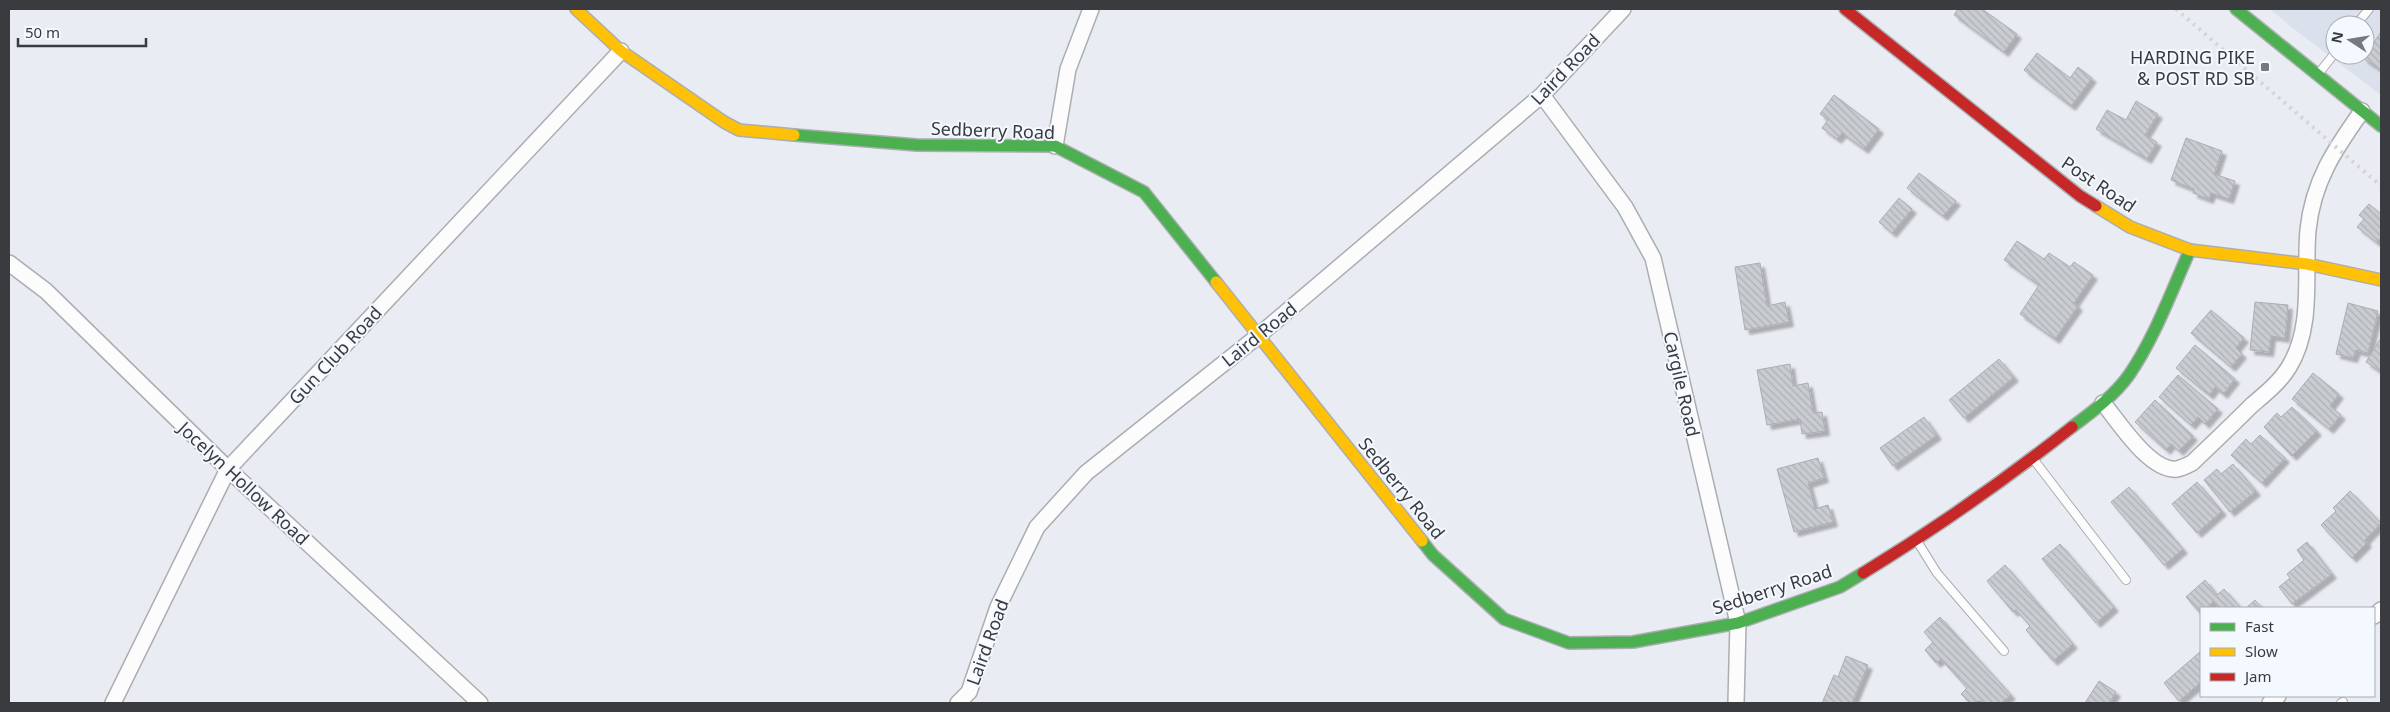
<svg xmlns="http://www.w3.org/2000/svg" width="2390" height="712" font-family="'Noto Sans',sans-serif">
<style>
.built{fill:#dae1ed;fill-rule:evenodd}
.building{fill:url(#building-back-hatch);stroke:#abaeb2;filter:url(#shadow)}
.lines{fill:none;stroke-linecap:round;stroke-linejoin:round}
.lane-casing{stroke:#aaadb1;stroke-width:10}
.street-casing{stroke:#aaadb1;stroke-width:18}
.fast-casing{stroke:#aaadb1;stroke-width:14}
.slow-casing{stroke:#aaadb1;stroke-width:14}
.jam-casing{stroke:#aaadb1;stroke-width:14}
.lane{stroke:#fcfcfd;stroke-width:8}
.street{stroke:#fcfcfd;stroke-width:15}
.fast{stroke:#4caf50;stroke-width:11}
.slow{stroke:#ffc107;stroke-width:11}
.jam{stroke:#c62828;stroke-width:11}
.rail{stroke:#d3d4d6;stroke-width:4;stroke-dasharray:2.5 5;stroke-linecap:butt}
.poi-dot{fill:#77797e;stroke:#f4f8ff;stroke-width:2}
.labels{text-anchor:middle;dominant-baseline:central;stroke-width:4;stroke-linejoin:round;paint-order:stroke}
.poi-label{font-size:18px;fill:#393b3f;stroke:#f4f8ff;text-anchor:end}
.street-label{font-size:18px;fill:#393b3f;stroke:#f4f8ff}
</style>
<defs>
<pattern id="building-back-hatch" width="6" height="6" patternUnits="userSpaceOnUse" patternTransform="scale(1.25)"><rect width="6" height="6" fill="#c9ccd0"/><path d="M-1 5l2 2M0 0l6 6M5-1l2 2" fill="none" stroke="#adb0b4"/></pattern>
<filter id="shadow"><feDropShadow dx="4.5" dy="4.5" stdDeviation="1" flood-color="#0004"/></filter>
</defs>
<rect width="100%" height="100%" fill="#e9ecf2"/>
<path class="built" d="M2270 9H2381V95L2290 26ZM2335 25H2365V55H2335Z"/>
<path class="building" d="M1958 9H1982L2017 34 2004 52 1954 15Z
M2381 32V70L2363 58Z
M2037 53 2070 78 2078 67 2092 78 2071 106 2024 70Z
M1834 95 1879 129 1864 149 1842 133 1837 139 1822 128 1828 120 1820 114Z
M2136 101 2158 114 2145 135 2157 142 2147 159 2096 129 2107 110 2126 120Z
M2186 138 2222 151 2214 174 2235 181 2229 199 2211 193 2209 199 2193 193 2194 189 2171 180Z
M1919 173 1956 201 1943 216 1907 188Z
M1899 198 1912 209 1892 233 1879 222Z
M2369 204 2381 214V238L2376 242 2357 227 2364 219 2359 215Z
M2017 241 2044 259 2049 253 2070 267 2074 262 2093 275 2074 303 2078 306 2055 339 2020 314 2039 285 2004 260Z
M1760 263 1767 306 1785 302 1789 322 1745 330 1735 267Z
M2255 302 2288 305 2285 338 2271 336 2269 352 2250 350Z
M2348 303 2378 311 2368 353 2356 350 2353 358 2336 354Z
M2211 310 2244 338 2236 348 2242 354 2231 367 2191 333Z
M2381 338V372L2366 362Z
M2195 345 2235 379 2223 394 2215 387 2209 395 2176 368Z
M1999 359 2014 377 1964 418 1949 400Z
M1790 364 1793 386 1808 383 1813 413 1822 412 1825 431 1802 434 1800 419 1767 425 1757 370Z
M2313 373 2339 394 2330 406 2341 415 2329 429 2292 399Z
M2178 375 2218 409 2205 424 2198 417 2191 425 2159 397Z
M2155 400 2193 436 2179 451 2171 444 2166 450 2135 422Z
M2292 407 2317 431 2292 456 2264 427 2277 413 2281 417Z
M1924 417 1937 435 1893 466 1880 448Z
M2260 435 2285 458 2262 483 2231 455 2246 439 2251 444Z
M1818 458 1824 478 1808 483 1815 509 1828 505 1833 522 1794 532 1777 469Z
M2233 464 2256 491 2230 512 2204 480 2217 469 2221 474Z
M2197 482 2222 511 2197 533 2172 504Z
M2129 487 2183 549 2164 565 2111 502Z
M2350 491 2381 523 2365 540 2367 543 2352 558 2321 525 2336 511 2333 508Z
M2307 542 2332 574 2292 604 2279 587 2290 578 2287 574 2304 560 2297 550Z
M2060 544 2114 607 2096 623 2042 559Z
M2005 565 2073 644 2053 661 2026 630 2030 626 2016 610 2013 612 1987 581Z
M2205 580 2217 595 2224 589 2241 608H2220L2214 601 2206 608H2201L2200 613 2186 597Z
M2255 600 2262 608H2246Z
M1940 617 2011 695 2001 703H1983L1981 701 1970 703 1961 694 1967 688 1941 659 1936 663 1925 650 1933 642 1924 632Z
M2201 651V682L2179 701 2164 683Z
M1846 656 1868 665 1852 703H1822L1834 675 1838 677Z
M2099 681 2116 692 2109 703H2085Z"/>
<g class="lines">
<g class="lane-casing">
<path id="lane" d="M2356 25 2369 9
M2319 73 2335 53
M2034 460 2126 580
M1917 541 1937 573 2004 651
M2341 703 2343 702"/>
</g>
<g class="street-casing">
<path id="street" d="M1542 95 1625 207 1653 258 1738 623 1736 703
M1055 146 1068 69 1091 9
M9 263 46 291 228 469 480 703
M2103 403C2119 422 2150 472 2177 469 2182 468 2188 465 2192 463 2212 444 2232 425 2252 405 2265 394 2280 382 2289 367 2314 326 2304 275 2308 230 2313 181 2335 149 2362 111
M2374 616 2381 610
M113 703 228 469 621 51
M958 703 969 692 998 607 1037 527 1086 473 1258 336 1542 95 1623 9
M2270 703 2278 696"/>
</g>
<g class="fast-casing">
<path id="fast" d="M2236 9 2381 126
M794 135 917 145 1055 146 1144 192 1216 282
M2072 427C2092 412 2114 396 2129 375 2155 337 2171 292 2190 250
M1422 541 1433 555 1504 619 1569 643 1633 642 1738 623 1840 587 1863 573"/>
</g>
<g class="slow-casing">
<path id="slow" d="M576 9 621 51 724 122 739 130 794 135
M2096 206 2130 227 2190 250 2307 264 2381 280
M1216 282 1422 541"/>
</g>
<g class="jam-casing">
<path id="jam" d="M1845 9 2080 196 2096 206
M1863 573C1935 529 2005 480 2072 427"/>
</g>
<use href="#lane" class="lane"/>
<use href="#street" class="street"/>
<use href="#fast" class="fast"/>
<use href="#slow" class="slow"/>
<use href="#jam" class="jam"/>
<path class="rail" d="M2176 9 2381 186"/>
</g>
<rect class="poi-dot" x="2260" y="62" width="10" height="10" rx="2.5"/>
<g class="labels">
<g class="poi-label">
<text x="2255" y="57">HARDING PIKE<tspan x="2255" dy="21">&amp; POST RD SB</tspan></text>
</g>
<g class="street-label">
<text transform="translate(1565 69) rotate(-46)">Laird Road</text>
<text transform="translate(993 130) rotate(2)">Sedberry Road</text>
<text transform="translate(2099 184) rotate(34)">Post Road</text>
<text transform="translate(1259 334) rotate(-39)">Laird Road</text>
<text transform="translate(335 355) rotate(-47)">Gun Club Road</text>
<text transform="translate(1682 384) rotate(77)">Cargile Road</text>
<text transform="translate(244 483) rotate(43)">Jocelyn Hollow Road</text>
<text transform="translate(1402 488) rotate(51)">Sedberry Road</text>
<text transform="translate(1772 589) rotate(-18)">Sedberry Road</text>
<text transform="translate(987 642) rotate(-70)">Laird Road</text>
</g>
</g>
<rect width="2390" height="712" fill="none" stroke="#393b3f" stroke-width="20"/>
<rect x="2200" y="607" width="175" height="90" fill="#f4f8ff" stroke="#a9acb2"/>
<rect x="2210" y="623" width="25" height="8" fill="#4caf50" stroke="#a9acb2"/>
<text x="2245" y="632" font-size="15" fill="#393b3f">Fast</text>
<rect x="2210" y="648" width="25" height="8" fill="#ffc107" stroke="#a9acb2"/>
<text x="2245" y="657" font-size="15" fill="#393b3f">Slow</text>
<rect x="2210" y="673" width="25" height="8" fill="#c62828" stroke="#a9acb2"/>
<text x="2245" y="682" font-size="15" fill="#393b3f">Jam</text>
<g transform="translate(2350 40) rotate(282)"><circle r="24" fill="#f4f8ff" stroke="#a9acb2"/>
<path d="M0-4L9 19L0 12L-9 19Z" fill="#77797e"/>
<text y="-8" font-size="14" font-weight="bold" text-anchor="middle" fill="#393b3f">N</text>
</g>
<path d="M18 38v8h128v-8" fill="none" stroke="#393b3f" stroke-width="2.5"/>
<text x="25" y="38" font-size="15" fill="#393b3f" stroke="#f4f8ff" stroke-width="4" paint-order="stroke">50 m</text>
</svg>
